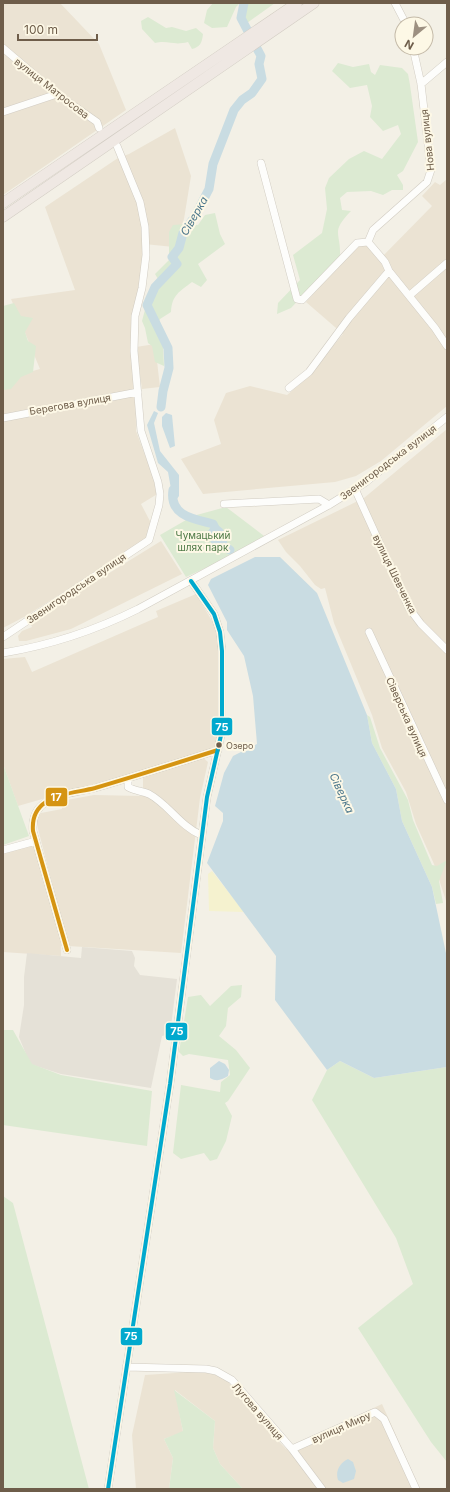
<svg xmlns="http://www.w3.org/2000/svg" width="450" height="1492" font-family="Inter,sans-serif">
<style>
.residential{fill:#ebe3d3}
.industrial{fill:#e5e1d7}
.green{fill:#dcead2}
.sand{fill:#f5f2cf}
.water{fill:#c9dce2}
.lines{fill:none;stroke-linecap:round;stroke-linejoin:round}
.river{stroke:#c9dce2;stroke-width:9}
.minor-casing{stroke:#d1ccc2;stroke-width:8}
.highway-casing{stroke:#d3cdc4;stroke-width:11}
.minor{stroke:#fdfdfb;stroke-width:7}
.highway{stroke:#efe8e3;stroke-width:10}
.bus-1-casing{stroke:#fdf8e6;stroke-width:7}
.bus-2-casing{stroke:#fdf8e6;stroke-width:7}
.bus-1{stroke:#d59412;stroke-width:4}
.bus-2{stroke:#00a9ce;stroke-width:4}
.bus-dot{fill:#6e5d4a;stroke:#fdf8e6;stroke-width:1.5}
.labels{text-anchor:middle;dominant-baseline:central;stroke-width:4;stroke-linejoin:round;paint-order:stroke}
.bus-label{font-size:9px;fill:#6e5d4a;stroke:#fdf8e6;text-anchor:start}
.street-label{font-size:10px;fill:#6e5d4a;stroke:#fdf8e6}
.park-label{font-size:10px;fill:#4d7946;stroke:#fdf8e6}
.water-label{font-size:11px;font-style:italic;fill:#4d788c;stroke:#fdf8e6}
.line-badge{stroke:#fdf8e6;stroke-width:1.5}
.badge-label{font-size:11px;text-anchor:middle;font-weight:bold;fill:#fff}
</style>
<rect width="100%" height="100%" fill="#f3f0e6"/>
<path class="residential" d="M3 3H60L99 44 126 110 3 195Z
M175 128 191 176 184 219 174 247 144 244 142 273 135 304 136 431 159 493 141 504 152 525 148 538 26 616 3 628V379L40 369 11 299 75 290 45 207 118 158 129 154Z
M447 179V406L381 461 356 476 335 482 203 494 181 459 221 444 214 420 226 393 250 386 287 395 306 379 343 334 306 302 357 245H366L379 260 432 206 422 196 435 182 440 185Z
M155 344 160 387 142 389 136 347Z
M447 429V904L434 864 416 824 406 792 382 748 372 715 334 623 325 588 321 589 315 585 300 566 286 552 278 540 364 498Z
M161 541 182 574 71 629 26 641H19L18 636 22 631 32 627 30 622Z
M196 594 215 626 219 646 220 727 216 749 18 806 3 764V659L25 657 32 672 158 617 156 611Z
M202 757 208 762 200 798 181 953 68 946 36 821 41 813 62 809 61 801 94 795 143 796V778Z
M30 845 37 849 61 938V956L3 952V854Z
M205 1371 217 1374 226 1379 258 1419 286 1449 382 1404 420 1489H243L220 1464 213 1448 215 1421 175 1390 183 1432 164 1439 173 1458 169 1489H136L132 1435 145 1375Z"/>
<path class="industrial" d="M82 947 132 951 135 958 134 966 140 975 177 979 170 1034 162 1036 151 1088 61 1074 30 1064 19 1037 24 1005V977L27 953 81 958Z"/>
<path class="green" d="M213 3H240L236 7 227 27 212 28 204 23 207 10Z
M242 3H275L247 23 241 18Z
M148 17 166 28 172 27 186 31 196 28 203 34C202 43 200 47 192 49L188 42C173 46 169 40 155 43L142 29 141 21Z
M338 63 353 67 369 64 371 72 375 75 380 65 402 68 408 74 410 85 418 142 403 171 397 175 403 185V190H392L383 195 371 191 347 192 340 198 342 210 351 211C330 233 341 231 340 256L291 308 277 314 278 303 300 280 293 255 322 233 327 209 325 188 329 178 349 159 364 151 382 159 401 134 398 125 383 131 370 117 372 106 367 85 350 88 332 71Z
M215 213 220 234 225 244 198 264 207 280 201 287 192 282C179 292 172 295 171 312L160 319 156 330 163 346 164 366 155 362 152 346 148 343 145 328 142 321 150 291 158 279 155 274 169 260V232L173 225 186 224 198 225 205 215Z
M14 303 21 316 33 318 25 332 28 341 36 346 33 372 21 377 11 389 3 390V306Z
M226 507 268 539 186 577 160 535 193 516Z
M367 715 370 717 380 748 408 800 413 820 432 865 437 866 447 860 439 881 443 903 436 904 432 887 402 821 396 789 372 743Z
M3 764 29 836 3 845Z
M242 985 241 997 228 1008 226 1026 219 1036 236 1050 250 1068 228 1101 225 1103 232 1116 226 1141 217 1159 210 1161 204 1153 181 1159 173 1153 181 1085 220 1092 221 1082 230 1075 228 1060 189 1054 183 1056 179 1052 188 997 201 995 210 1006 231 986Z
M3 1030H13L32 1064 61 1075 152 1091 147 1146 3 1125Z
M340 1061 374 1078 447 1067V1462L431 1442 358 1328 413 1284 396 1238 312 1100 327 1070Z
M3 1196 13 1203 89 1489H3Z
M174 1390 215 1421 213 1448 220 1464 243 1489H169L173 1458 164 1439 183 1431Z"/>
<path class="sand" d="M212 871 244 912 209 911 208 874Z"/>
<path class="water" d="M154 411 158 413 154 423 160 451 179 475V496L174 503H170L169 492 171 489 168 472 158 463 147 425Z
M166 413 172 415 175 446 170 448 162 426V417Z
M213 524C225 527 226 533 227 543L222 549C211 546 209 541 208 531Z
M255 557H280L317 593 367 715 372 743 396 789 402 821 432 887 447 958V1067L374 1078 340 1061 327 1070 275 1000 276 956 207 863 223 821V813L215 806 224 773 233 756 257 744 253 696 244 656 227 630V622L208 585 211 579Z
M219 1061 225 1064 229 1070 228 1076C221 1080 217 1082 210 1078V1068Z
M348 1459 353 1462 356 1471 354 1479 343 1483 338 1480C335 1471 340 1463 348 1459Z"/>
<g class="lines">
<path class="river" d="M161 407 163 391 169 368 168 348 147 305 155 287 177 264 172 257 179 248 183 233 195 216 209 189 213 164 234 110 242 100 252 93 262 79 259 64 261 56 241 18 244 3
M173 490C169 516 194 519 213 524L224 546 230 550"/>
<g class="minor-casing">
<path id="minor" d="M395 3 406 24
M3 48 57 94 97 122 99 128
M413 48 421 84 431 170 427 182 373 230 368 242 385 262 389 271 435 328 447 346
M421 84 447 62
M3 112 57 94
M261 163 297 299 302 300 357 243 368 242
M410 295 447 263
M289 388 309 372 349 318 389 271
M3 418 138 392
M355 489 409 608 421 624 447 650
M224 504 319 499 329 505
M369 632 447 800
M3 637 149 540 159 505 160 494 158 482 141 431 134 351 135 316 142 288 146 255 145 227 140 202 117 146
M3 653C51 645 94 631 138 609L329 505 366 482 447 417
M128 778V787C135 791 142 791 149 794 168 804 180 826 201 835
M3 850 36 841
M67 950 33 831C32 819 35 809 46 802 59 793 80 792 95 788 136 776 177 763 218 750
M126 1367 206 1369 216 1371 232 1380 292 1449 322 1489
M292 1449 375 1412 384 1419 416 1489
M108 1489 170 1084 207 797 222 731V651L220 632 214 614 191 581"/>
</g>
<g class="highway-casing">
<path id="highway" d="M3 203 297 3
M3 217 314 3"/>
</g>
<use href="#minor" class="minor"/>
<use href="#highway" class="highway"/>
<g class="bus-1-casing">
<path id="bus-1" d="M67 950 33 831C32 819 35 809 46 802 59 793 80 792 95 788 136 776 177 763 218 750"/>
</g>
<g class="bus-2-casing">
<path id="bus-2" d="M108 1489 170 1084 207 797 222 731V651L220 632 214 614 191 581"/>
</g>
<use href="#bus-1" class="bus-1"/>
<use href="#bus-2" class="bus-2"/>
</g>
<circle class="bus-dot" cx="219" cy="745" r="3.5"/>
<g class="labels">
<g class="bus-label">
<text x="226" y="745">Озеро</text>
</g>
<g class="street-label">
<text transform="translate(52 88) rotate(38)">вулиця Матросова</text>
<text transform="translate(427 140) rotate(-96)">Нова вулиця</text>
<text transform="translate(70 404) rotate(-10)">Берегова вулиця</text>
<text transform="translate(388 462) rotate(-37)">Звенигородська вулиця</text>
<text transform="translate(395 574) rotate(64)">вулиця Шевченка</text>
<text transform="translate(76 588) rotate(-34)">Звенигородська вулиця</text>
<text transform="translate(407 717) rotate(66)">Сіверська вулиця</text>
<text transform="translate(258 1411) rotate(49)">Лугова вулиця</text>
<text transform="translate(341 1427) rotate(-24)">вулиця Миру</text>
</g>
<g class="park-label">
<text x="203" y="535">Чумацький<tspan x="203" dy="12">шлях парк</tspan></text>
</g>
<g class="water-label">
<text transform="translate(194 216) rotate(-60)">Сіверка</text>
<text transform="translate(342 793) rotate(65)">Сіверка</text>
</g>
</g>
<g class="line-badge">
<rect x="211" y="717" width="22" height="19" rx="4" fill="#00a9ce"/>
<rect x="45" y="787" width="23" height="20" rx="4" fill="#d59412"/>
<rect x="165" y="1022" width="23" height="19" rx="4" fill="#00a9ce"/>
<rect x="120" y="1327" width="23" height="19" rx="4" fill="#00a9ce"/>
</g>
<g class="badge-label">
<text x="222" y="731">75</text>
<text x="56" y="801">17</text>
<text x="177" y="1035">75</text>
<text x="131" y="1340">75</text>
</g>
<rect width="450" height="1492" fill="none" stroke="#6e5d4a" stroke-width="8"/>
<g transform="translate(414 36) rotate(209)"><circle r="19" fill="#fdf8e6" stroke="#c4baa8"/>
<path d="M0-3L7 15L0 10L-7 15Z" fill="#9d9081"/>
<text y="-6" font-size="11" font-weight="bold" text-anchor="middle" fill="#6e5d4a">N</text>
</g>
<path d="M18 34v6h79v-6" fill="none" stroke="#6e5d4a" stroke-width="2"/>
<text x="24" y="34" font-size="12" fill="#6e5d4a" stroke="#fdf8e6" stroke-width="3" paint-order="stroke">100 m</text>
</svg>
